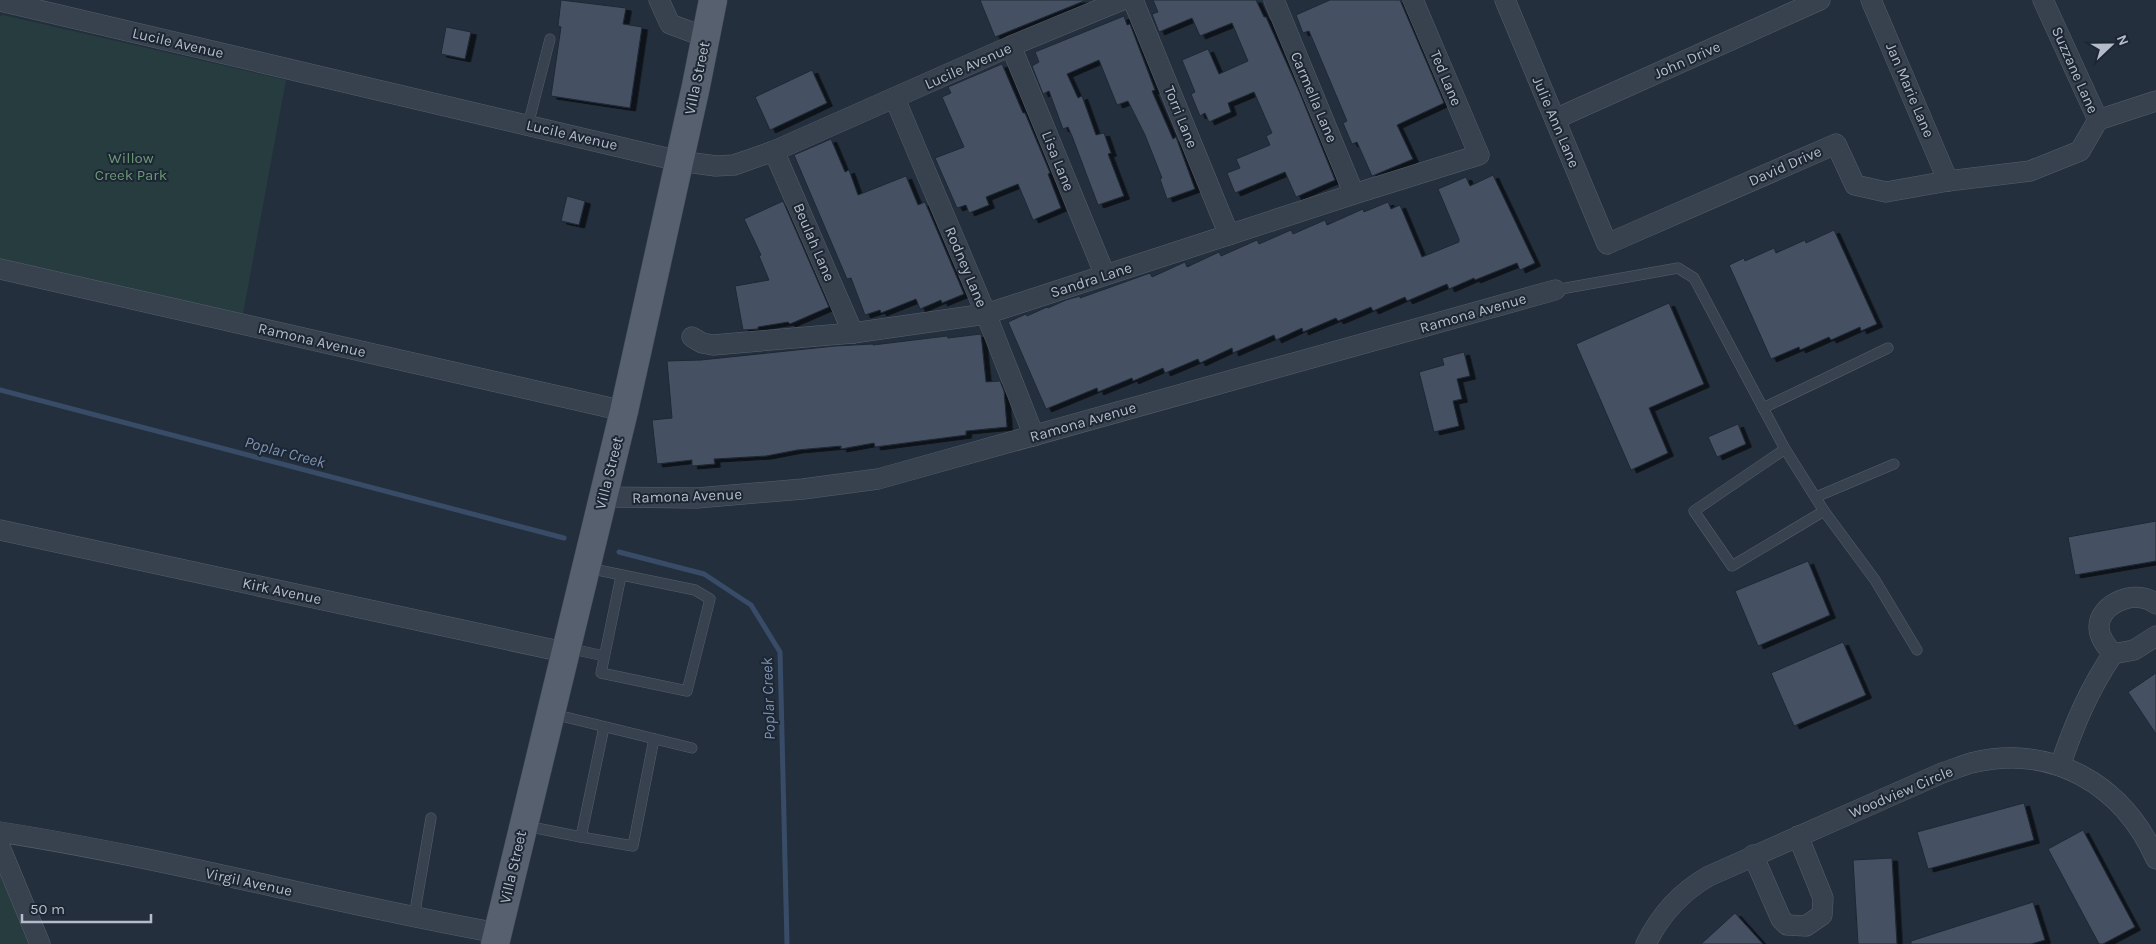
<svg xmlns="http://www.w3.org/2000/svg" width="2156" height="944" font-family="Karla,sans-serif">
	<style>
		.green { fill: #263c3f }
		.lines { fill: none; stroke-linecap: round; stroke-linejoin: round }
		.stream { stroke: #394c67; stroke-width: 5 }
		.building { fill: #455162; stroke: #1f2835; filter: url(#shadow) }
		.service-casing { stroke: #565f6c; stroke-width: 11 }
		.minor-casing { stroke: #565f6c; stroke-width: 21 }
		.primary-casing { stroke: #414a57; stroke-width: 29 }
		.service { stroke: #38414e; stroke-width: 10 }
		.minor { stroke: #38414e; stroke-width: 20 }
		.primary { stroke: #56606e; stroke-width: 28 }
		.labels { text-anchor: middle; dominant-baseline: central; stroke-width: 4; stroke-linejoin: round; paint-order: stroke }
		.street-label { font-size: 15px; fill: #b4bcc9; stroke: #1d2633 }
		.park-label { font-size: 15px; fill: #6b9a76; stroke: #1d2633 }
		.water-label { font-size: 16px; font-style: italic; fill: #7c92b1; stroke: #1d2633 }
	</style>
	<defs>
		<filter id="shadow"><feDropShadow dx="5.5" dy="3" stdDeviation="0" flood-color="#0009"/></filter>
	</defs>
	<rect width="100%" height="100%" fill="#242f3e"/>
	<!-- green -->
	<g class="green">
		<polygon points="3,15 286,80 243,314 0,260 0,16"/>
		<polygon points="0,873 29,944 0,944"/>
	</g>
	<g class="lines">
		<!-- stream -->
		<g class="stream">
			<polyline points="0,390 564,538"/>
			<polyline points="619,552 704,574 751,605 780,652 787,944"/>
		</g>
	</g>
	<!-- building -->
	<g class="building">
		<polygon points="561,0 626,8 623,24 642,27 630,108 551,96 561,27 558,26"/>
		<polygon points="980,0 1084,0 1084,1 995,37"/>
		<polygon points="1153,0 1256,0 1264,17 1266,17 1299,91 1335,180 1296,197 1285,172 1235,193 1227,173 1240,168 1236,159 1270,145 1266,136 1272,133 1254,92 1228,103 1231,112 1209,122 1205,113 1200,116 1191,94 1195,92 1182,60 1208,49 1219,74 1248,61 1232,23 1200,36 1192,18 1159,32 1152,14 1158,12"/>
		<polygon points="1330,0 1400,0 1444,103 1397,125 1413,159 1372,176 1357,142 1352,144 1343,123 1347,121 1309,31 1303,33 1296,15"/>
		<polygon points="1124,16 1127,25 1130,24 1155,90 1152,91 1173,139 1176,137 1195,189 1167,199 1160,179 1162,178 1145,135 1128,101 1117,105 1099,60 1067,74 1078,98 1082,96 1096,135 1104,133 1111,153 1108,154 1124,196 1098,205 1072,136 1068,127 1063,129 1049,91 1043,94 1032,66 1039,62 1035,52"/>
		<polygon points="446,27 471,32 465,59 441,54"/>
		<polygon points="1002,64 1023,113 1025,113 1048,168 1050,173 1048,174 1061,208 1033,220 1018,184 986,197 989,205 969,213 966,205 957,208 935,158 964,147 942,97 951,93 948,87"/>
		<polygon points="812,70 827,103 770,130 755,97"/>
		<polygon points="831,139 845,172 849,170 858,195 906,176 918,205 925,202 964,294 942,303 941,300 920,309 916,299 881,313 880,310 865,315 851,278 847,279 794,155"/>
		<polygon points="1493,175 1535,263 1520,270 1517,263 1475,280 1474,278 1449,289 1447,284 1407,301 1405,297 1373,311 1371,307 1338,321 1336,318 1303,332 1302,328 1276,340 1274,335 1233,353 1232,348 1200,363 1198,359 1165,373 1163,368 1133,381 1132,378 1098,392 1097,388 1046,409 1008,322 1026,314 1027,316 1047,307 1048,308 1066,300 1080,296 1080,298 1150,273 1152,277 1185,262 1187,267 1219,252 1221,256 1257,240 1259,244 1291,230 1293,234 1325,220 1327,225 1363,209 1364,212 1388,202 1391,209 1400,205 1422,257 1459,242 1459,239 1438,189 1466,177 1470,186"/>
		<polygon points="567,196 585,201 579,225 561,221"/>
		<polygon points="783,201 829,307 790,324 788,322 758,327 758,329 743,330 735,286 769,280 759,256 761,255 744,219"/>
		<polygon points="1834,230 1877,324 1861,331 1860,327 1831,340 1829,337 1800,350 1799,347 1771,359 1729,265 1744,258 1745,261 1774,248 1776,253 1805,240 1806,243"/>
		<polygon points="1669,303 1704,384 1649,408 1668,453 1631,470 1576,344"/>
		<polygon points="981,334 986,382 1000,381 1004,391 1007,427 966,431 966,435 875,447 874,443 841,449 841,446 797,450 766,456 714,459 715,464 692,466 692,460 657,464 652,420 672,418 667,361 701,360 835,346 873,344 873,345 947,336 948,338"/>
		<polygon points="1464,352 1470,376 1457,379 1462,399 1453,401 1459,426 1434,432 1419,372 1444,365 1442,358"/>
		<polygon points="1738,424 1746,444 1717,457 1708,437"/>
		<polygon points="2156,521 2156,561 2075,575 2068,537"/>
		<polygon points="1808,561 1830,615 1758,646 1735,591"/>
		<polygon points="1843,642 1866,695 1794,726 1771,673"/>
		<polygon points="2156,673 2156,734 2128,692"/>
		<polygon points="2024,803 2034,840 1928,869 1917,832"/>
		<polygon points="2083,830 2135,927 2103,944 2099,944 2048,849"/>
		<polygon points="1892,858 1897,944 1858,944 1853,860"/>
		<polygon points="2033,902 2045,940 2031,944 1911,944 1911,941"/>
		<polygon points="1735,913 1763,944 1701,944"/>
	</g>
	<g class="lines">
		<defs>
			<g id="service">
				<polyline points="528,125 550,39"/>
				<polyline points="1555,290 1678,268 1694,278 1763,408 1888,348"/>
				<polyline points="1763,408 1785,449 1824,511 1875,580 1917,650"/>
				<polyline points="1785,449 1694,511 1732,566 1824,511"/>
				<polyline points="1816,497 1894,464"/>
				<polyline points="588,568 695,590 710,599 687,691 601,673 621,576"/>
				<polyline points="568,648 604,656"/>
				<polyline points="553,714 692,748"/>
				<polyline points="604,727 581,837 633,846 654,739"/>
				<polyline points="526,826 581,837"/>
				<polyline points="414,917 431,818"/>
			</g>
			<g id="minor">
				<polyline points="659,0 670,24 705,37"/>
				<polyline points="1133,0 1229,235"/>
				<polyline points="1274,0 1354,194"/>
				<polyline points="1505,0 1607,244 1836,144 1855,185 1886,192 1948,181 2030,171 2080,151 2098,120"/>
				<polyline points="1871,0 1948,181"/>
				<polyline points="2043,0 2098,120"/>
				<polyline points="0,1 679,161 716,166 734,165 774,151 1011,46 1122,0"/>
				<polyline points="1011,46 1105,275"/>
				<polyline points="895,99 986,314 1034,436"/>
				<polyline points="1555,119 1820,0"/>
				<polyline points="2098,120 2156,101"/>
				<polyline points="774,151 853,333"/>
				<polyline points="0,269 624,411"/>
				<polyline points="692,337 702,343 713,345 853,333 986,314 1354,194 1479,155 1413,0"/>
				<polyline points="603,497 697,498 803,489 878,479 1555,290"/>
				<polyline points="0,530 564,652"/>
				<path d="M2113 654C2107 647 2099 638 2099 627 2099 603 2137 588 2156 604"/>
				<polyline points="2113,654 2134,650 2156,636"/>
				<path d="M2060 766C2074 725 2089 689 2113 654"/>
				<path d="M0 832C167 858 331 903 498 933"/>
				<polyline points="0,847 40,944"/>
				<polyline points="1753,855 1781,919 1787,925 1806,926 1822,915 1823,898 1798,836"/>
				<path d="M1646 944C1660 915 1681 892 1709 876L1942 773C1952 770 1961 766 1971 763 2053 743 2123 785 2156 859"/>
			</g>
			<polyline id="primary" points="495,944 624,411 696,86 713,0"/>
		</defs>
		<!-- service casing -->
		<use href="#service" class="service-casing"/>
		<!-- minor casing -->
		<use href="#minor" class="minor-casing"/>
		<!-- primary casing -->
		<use href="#primary" class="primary-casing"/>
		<!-- service -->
		<use href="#service" class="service"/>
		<!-- minor -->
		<use href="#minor" class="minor"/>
		<!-- primary -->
		<use href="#primary" class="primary"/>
	</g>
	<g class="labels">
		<!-- street labels -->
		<g class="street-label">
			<text transform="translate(178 43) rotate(13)">Lucile Avenue</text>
			<text transform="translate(1687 60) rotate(-24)">John Drive</text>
			<text transform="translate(968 66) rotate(-24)">Lucile Avenue</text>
			<text transform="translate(2075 70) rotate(66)">Suzzane Lane</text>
			<text transform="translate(697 78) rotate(-78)">Villa Street</text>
			<text transform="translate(1446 78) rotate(67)">Ted Lane</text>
			<text transform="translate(1910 90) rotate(67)">Jan Marie Lane</text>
			<text transform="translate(1314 97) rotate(67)">Carmella Lane</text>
			<text transform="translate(1181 117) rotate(68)">Torri Lane</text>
			<text transform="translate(1556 122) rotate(67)">Julie Ann Lane</text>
			<text transform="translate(572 135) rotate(13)">Lucile Avenue</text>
			<text transform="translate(1058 161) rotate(68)">Lisa Lane</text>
			<text transform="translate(1785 166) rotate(-24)">David Drive</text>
			<text transform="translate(814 242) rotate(67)">Beulah Lane</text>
			<text transform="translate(966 267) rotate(67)">Rodney Lane</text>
			<text transform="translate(1091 280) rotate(-18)">Sandra Lane</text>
			<text transform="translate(1473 313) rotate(-16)">Ramona Avenue</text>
			<text transform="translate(312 340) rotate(13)">Ramona Avenue</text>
			<text transform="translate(1083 422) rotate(-16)">Ramona Avenue</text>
			<text transform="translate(609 473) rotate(-76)">Villa Street</text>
			<text transform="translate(687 496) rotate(-2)">Ramona Avenue</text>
			<text transform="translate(282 591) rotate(12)">Kirk Avenue</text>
			<text transform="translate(1901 792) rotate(-23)">Woodview Circle</text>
			<text transform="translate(513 867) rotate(-77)">Villa Street</text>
			<text transform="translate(249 882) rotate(12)">Virgil Avenue</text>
		</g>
		<!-- park labels -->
		<g class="park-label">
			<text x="131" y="158">Willow<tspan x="131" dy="17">Creek Park</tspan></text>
		</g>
		<!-- water labels -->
		<g class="water-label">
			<text transform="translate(285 452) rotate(15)">Poplar Creek</text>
			<text transform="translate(768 699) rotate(-92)">Poplar Creek</text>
		</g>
	</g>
	<!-- north arrow -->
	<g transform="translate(2111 45) rotate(68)" stroke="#1d2633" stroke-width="4" paint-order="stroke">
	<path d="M0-4L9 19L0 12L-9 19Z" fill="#b4bcc9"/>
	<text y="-8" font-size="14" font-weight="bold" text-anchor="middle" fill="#b4bcc9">N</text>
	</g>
	<!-- scale -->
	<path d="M22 914v8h129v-8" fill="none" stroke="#b4bcc9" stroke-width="2.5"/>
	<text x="30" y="914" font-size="15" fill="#b4bcc9" stroke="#1d2633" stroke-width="4" paint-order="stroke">50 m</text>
</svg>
